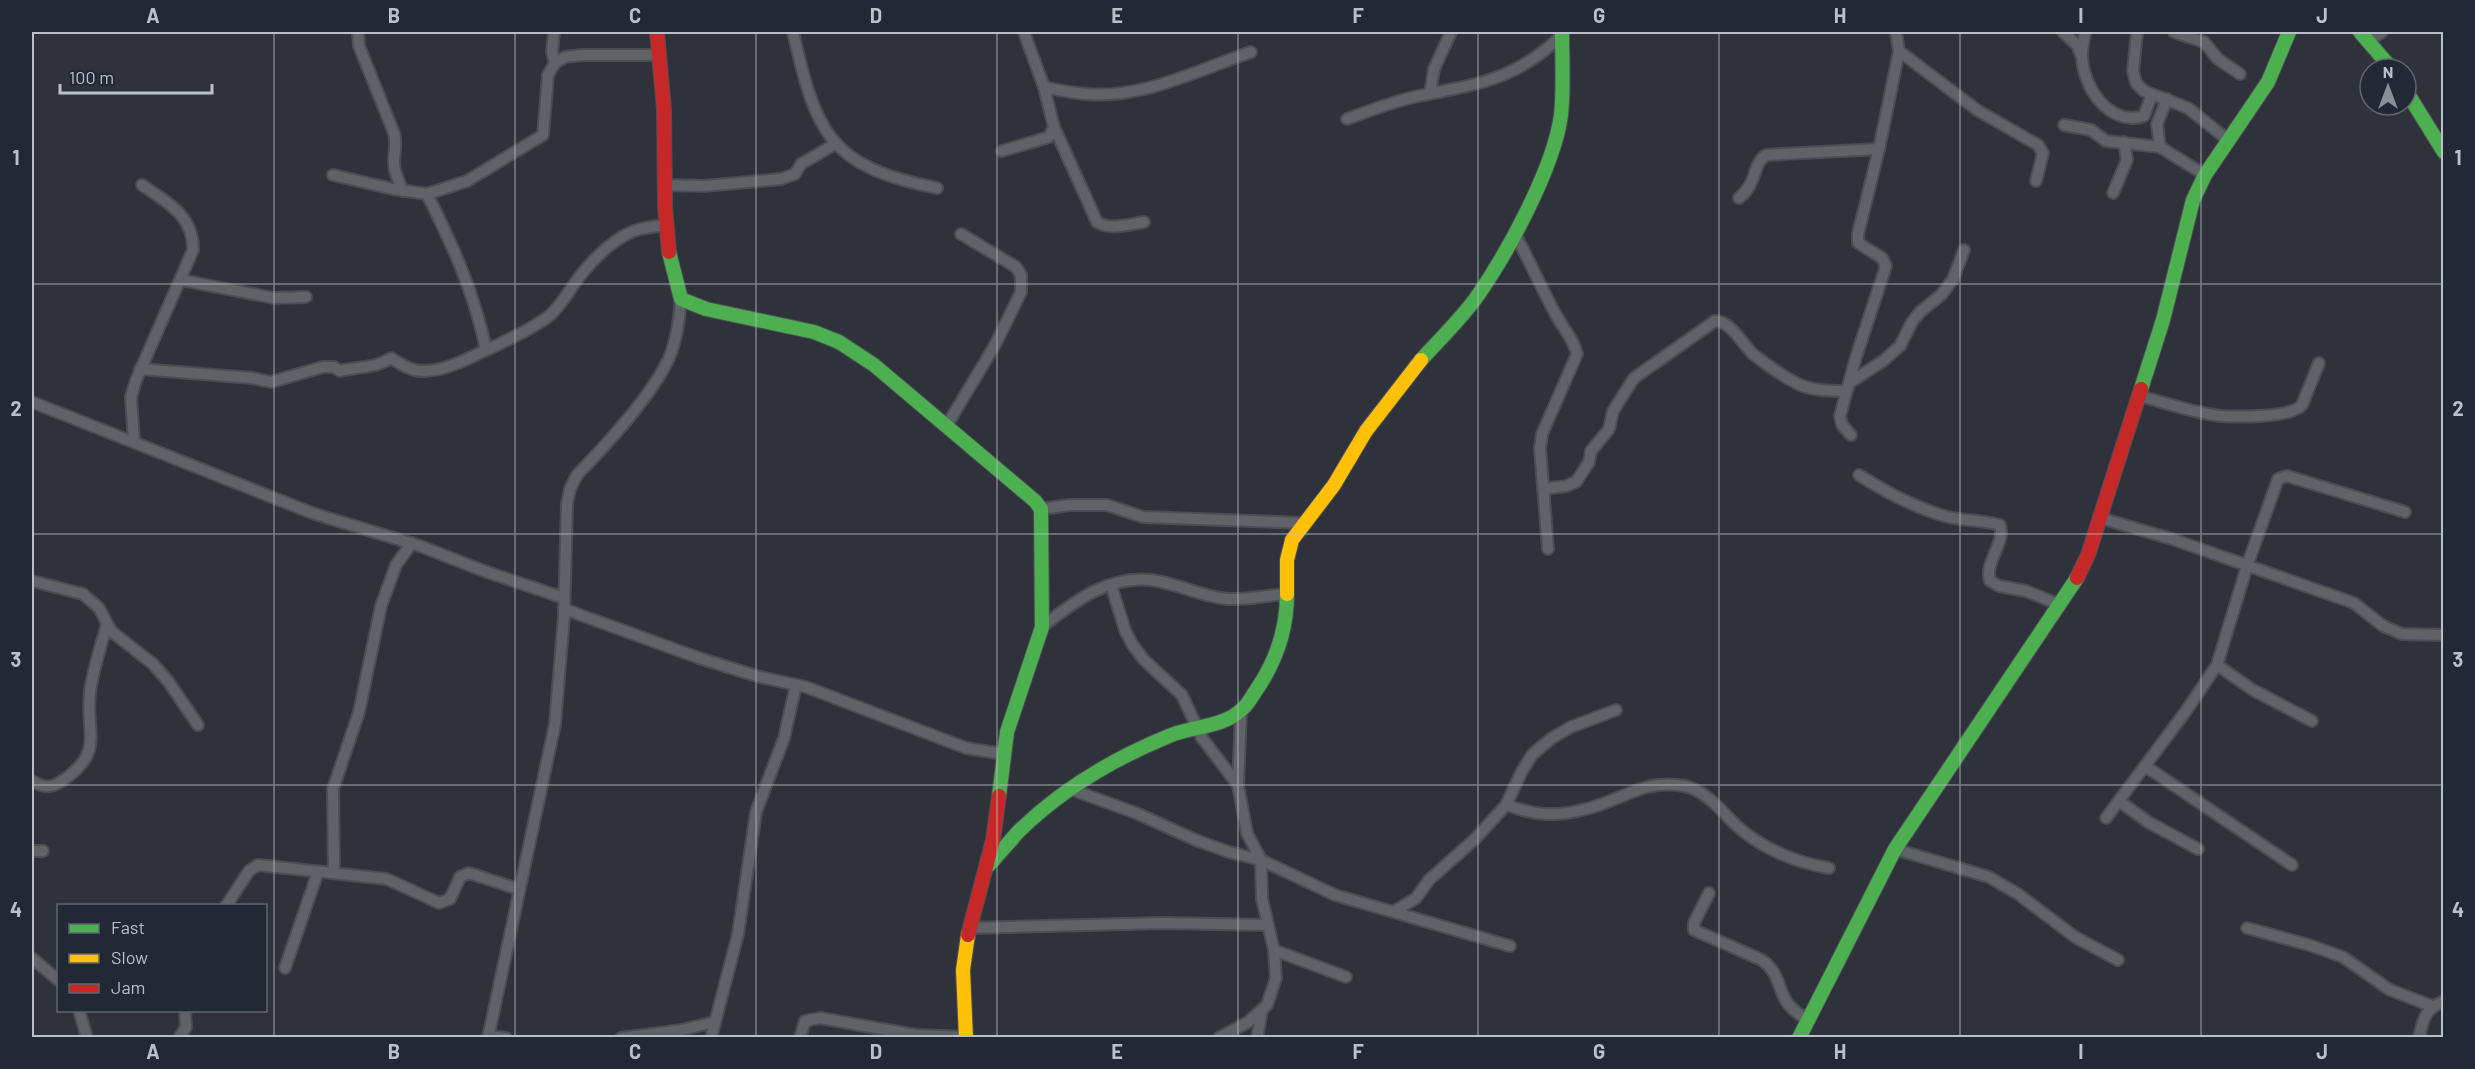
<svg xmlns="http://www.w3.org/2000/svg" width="2475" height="1069" font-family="Barlow,sans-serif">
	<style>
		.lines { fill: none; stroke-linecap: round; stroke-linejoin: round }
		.street-casing { stroke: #4b4d54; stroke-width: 14 }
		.fast-casing { stroke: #4d4f57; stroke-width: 16 }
		.slow-casing { stroke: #4d4f57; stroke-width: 16 }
		.jam-casing { stroke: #4d4f57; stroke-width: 16 }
		.street { stroke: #606268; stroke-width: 10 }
		.fast { stroke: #4caf50; stroke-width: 14 }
		.slow { stroke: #ffc107; stroke-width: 14 }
		.jam { stroke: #c62828; stroke-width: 14 }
		.grid { fill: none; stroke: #bbbfca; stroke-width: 1.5; stroke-opacity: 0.55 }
		.neatline { fill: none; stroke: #bbbfca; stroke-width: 2 }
		.grid-label { font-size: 20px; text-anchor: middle; font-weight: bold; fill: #bbbfca }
	</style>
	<rect width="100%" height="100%" fill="#2f323b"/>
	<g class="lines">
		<defs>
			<g id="street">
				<path d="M358 32 359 46 394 133C397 144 394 152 394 162 394 173 399 182 403 191"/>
				<polyline points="554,32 552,52 555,63"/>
				<path d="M793 32C816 133 829 167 937 188"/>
				<polyline points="2063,32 2077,45 2081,55"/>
				<path d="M2085 32C2084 39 2082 48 2082 55 2082 87 2110 127 2144 116L2152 94"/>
				<polyline points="2137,32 2133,71 2136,83 2144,91 2188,108 2228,140"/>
				<polyline points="2174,32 2204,42 2218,59 2240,74"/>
				<polyline points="2368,41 2382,32"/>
				<polyline points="1899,51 1977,110 2038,145 2043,153 2036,181"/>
				<path d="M1044 87C1058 90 1072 93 1086 94 1143 99 1198 70 1251 52"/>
				<polyline points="1430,94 1434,69 1451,32"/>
				<path d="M1347 119C1369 111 1392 102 1414 97 1475 84 1514 82 1562 35"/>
				<polyline points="2064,125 2091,130 2106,141 2160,147 2205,175"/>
				<path d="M1054 127 1097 222C1110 231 1129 224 1144 222"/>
				<polyline points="2160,147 2157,124 2167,99"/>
				<polyline points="1002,151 1049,137 1054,127 1044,87 1024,32"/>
				<polyline points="333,175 393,189 427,194 467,181 543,135 548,75 555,63 565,57 582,55 657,55"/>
				<polyline points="666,185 704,186 781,179 795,174 801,164 835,144"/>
				<polyline points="2113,193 2127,160 2124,142"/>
				<path d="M427 194C452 244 475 294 486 350"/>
				<path d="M1739 198C1758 183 1752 164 1766 155L1879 149"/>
				<path d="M1515 234C1529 260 1541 287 1555 313 1562 327 1574 339 1577 354L1542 434 1540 448 1548 549"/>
				<polyline points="181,280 274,298 306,297"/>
				<path d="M140 369 252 378 271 382 323 367H334L340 371C358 366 375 369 391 358 401 364 412 372 425 371 449 370 468 358 489 349 509 339 531 330 549 316 562 305 569 290 580 276 594 258 617 235 640 229 649 227 658 226 667 225"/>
				<polyline points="1849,383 1883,361 1900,346 1912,322 1920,312 1942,294 1953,279 1964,250"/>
				<path d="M2140 396C2166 403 2194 413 2221 416 2238 417 2291 418 2302 405L2319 363"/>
				<polyline points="32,402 312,513 420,546 484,571 564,598"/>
				<polyline points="947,425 995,345 1021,292 1021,275 1016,267 961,234"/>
				<polyline points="1851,435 1842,425 1840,416 1856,357 1886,266 1882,258 1858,243 1858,234 1879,149 1899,51 1896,32"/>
				<path d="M134 442 131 397 136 380 193 250C194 216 167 202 142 185"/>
				<path d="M1859 475C1887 493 1915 508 1948 517 1965 521 1983 520 2000 525 2006 543 1984 562 1990 581L1999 586 2026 591 2058 604"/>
				<path d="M1543 489 1566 486 1576 482 1589 462 1591 451 1609 429 1613 411 1634 378 1715 321C1731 321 1742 344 1753 354 1767 365 1783 377 1800 385 1815 391 1831 391 1846 391"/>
				<polyline points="1041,509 1070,505 1107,505 1143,517 1304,523"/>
				<polyline points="2100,518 2172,539 2354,603 2383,626 2402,634 2444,635"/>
				<polyline points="32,581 83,594 99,608 111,631 153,664 168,681 198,725"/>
				<polyline points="1111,585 1125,630 1132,644 1144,660 1182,695 1202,738 1238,785"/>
				<polyline points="564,609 699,658 760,677 806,687 966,748 1003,754"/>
				<path d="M1042 627C1076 600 1111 573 1157 581 1181 585 1203 597 1228 599 1247 600 1268 595 1287 594"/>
				<polyline points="2217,665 2253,690 2312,721"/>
				<polyline points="2145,766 2292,865"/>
				<path d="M32 781C46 789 52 788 65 779 105 750 85 733 90 692 93 669 101 646 107 624"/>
				<polyline points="1070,789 1136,813 1198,841 1229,852 1261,860 1335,895 1510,946"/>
				<polyline points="2119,801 2148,822 2198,849"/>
				<path d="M1506 805C1535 815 1552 817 1582 810 1621 802 1642 778 1684 786 1706 790 1722 812 1738 827 1763 849 1797 863 1829 868"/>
				<polyline points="2106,818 2186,711 2217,665 2247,566 2278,479 2287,476 2405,512"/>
				<polyline points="1895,849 1989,877 2018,894 2075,937 2118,960"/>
				<polyline points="32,851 43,851"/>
				<polyline points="334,873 333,789 359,712 381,606 396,565 412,543"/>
				<path d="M1709 893 1694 923V930L1762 960C1779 973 1777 984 1786 1001 1791 1009 1800 1015 1807 1020"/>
				<polyline points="226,906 249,871 258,865 387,879 439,903 450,899 460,877 469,873 518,889"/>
				<polyline points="1395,911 1416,898 1429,880 1475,839 1506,805 1522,771 1532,755 1541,747 1552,738 1571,727 1616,710"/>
				<polyline points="969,928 1163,923 1268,925"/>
				<polyline points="2247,928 2309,945 2343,957 2390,990 2432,1006"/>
				<polyline points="1274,950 1346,977"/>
				<polyline points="32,958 58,980"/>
				<polyline points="285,968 318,872"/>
				<polyline points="79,1010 87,1038"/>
				<polyline points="488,1036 506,1038"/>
				<polyline points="179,1038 186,1027 185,1010"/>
				<path d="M488 1038 555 724 564 616 567 504 570 489 577 475C606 445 652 396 669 358 677 339 679 320 681 299"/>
				<polyline points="621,1038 682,1030 714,1022"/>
				<polyline points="711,1038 738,934 756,812 784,738 796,685"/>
				<polyline points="800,1038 805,1021 820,1018 916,1035 966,1037"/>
				<polyline points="1219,1038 1248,1022 1267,1005 1276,978 1274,950 1262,899 1261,860 1247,833 1238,785 1241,711"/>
				<polyline points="1257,1038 1262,1010"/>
				<path d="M2419 1038C2423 1019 2425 1009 2444 1001"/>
			</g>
			<g id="fast">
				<polyline points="2360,32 2392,69"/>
				<polyline points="2406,91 2444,152"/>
				<polyline points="669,252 681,299 706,309 814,332 839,342 874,365 1035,501 1041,509 1042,627 1007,732 999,796"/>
				<path d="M1421 360C1439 340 1460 320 1476 298 1507 254 1554 168 1561 115 1564 88 1562 59 1562 32"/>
				<polyline points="2141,389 2163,320 2193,200 2205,175 2268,82 2289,32"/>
				<path d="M989 865C999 854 1009 842 1019 831 1061 790 1115 758 1169 736 1191 726 1222 728 1241 710 1247 706 1251 698 1255 692 1276 662 1287 631 1287 594"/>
				<polyline points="1799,1038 1895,849 2077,578"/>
			</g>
			<g id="slow">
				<polyline points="1287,594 1287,560 1292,540 1334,485 1366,431 1421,360"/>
				<polyline points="966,1038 963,970 968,935"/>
			</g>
			<g id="jam">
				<polyline points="657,32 664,109 665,206 669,252"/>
				<polyline points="2077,578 2088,555 2141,389"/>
				<polyline points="968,935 993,840 999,796"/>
			</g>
		</defs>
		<!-- street casing -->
		<use href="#street" class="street-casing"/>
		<!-- fast casing -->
		<use href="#fast" class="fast-casing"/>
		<!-- slow casing -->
		<use href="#slow" class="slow-casing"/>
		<!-- jam casing -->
		<use href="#jam" class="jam-casing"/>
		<!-- street -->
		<use href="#street" class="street"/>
		<!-- fast -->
		<use href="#fast" class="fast"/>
		<!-- slow -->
		<use href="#slow" class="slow"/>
		<!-- jam -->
		<use href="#jam" class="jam"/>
	</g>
	<!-- grid -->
	<path class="grid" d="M274 32V1038M515 32V1038M756 32V1038M997 32V1038M1238 32V1038M1478 32V1038M1719 32V1038M1960 32V1038M2201 32V1038M32 284H2444M32 534H2444M32 785H2444"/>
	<!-- border -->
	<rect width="2475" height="1069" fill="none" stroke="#232835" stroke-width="66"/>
	<!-- legend -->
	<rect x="57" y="904" width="210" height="108" fill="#232835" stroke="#606471" stroke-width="1.5"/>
	<rect x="69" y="924" width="30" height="9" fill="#4caf50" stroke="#606471" stroke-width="1.5"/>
	<text x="111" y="934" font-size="18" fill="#bbbfca">Fast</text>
	<rect x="69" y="954" width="30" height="9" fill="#ffc107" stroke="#606471" stroke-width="1.5"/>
	<text x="111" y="964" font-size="18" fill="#bbbfca">Slow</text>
	<rect x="69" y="984" width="30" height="9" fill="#c62828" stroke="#606471" stroke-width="1.5"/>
	<text x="111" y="994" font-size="18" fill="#bbbfca">Jam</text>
	<!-- north arrow -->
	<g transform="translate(2388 87)"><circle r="28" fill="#232835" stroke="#606471" stroke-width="1.5"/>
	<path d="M0-4.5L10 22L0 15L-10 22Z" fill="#8a8e98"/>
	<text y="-9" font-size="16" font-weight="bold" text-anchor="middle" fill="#bbbfca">N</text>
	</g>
	<!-- scale -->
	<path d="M60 84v9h152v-9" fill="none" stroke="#bbbfca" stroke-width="3"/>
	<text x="69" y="84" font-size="18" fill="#bbbfca" stroke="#232835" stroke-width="4.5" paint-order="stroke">100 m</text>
	<rect x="33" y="33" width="2409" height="1003" class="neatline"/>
	<g class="grid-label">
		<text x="153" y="23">A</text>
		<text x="394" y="23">B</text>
		<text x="635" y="23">C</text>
		<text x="876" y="23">D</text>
		<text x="1117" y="23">E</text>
		<text x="1358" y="23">F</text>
		<text x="1599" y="23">G</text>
		<text x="1840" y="23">H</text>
		<text x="2081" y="23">I</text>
		<text x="2322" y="23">J</text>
		<text x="16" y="165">1</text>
		<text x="2458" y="165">1</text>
		<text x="16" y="416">2</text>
		<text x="2458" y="416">2</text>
		<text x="16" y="667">3</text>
		<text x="2458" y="667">3</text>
		<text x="16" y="917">4</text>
		<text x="2458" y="917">4</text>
		<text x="153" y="1059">A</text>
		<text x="394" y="1059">B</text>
		<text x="635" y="1059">C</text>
		<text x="876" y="1059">D</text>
		<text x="1117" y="1059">E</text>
		<text x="1358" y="1059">F</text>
		<text x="1599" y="1059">G</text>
		<text x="1840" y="1059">H</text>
		<text x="2081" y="1059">I</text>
		<text x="2322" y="1059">J</text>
	</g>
</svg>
